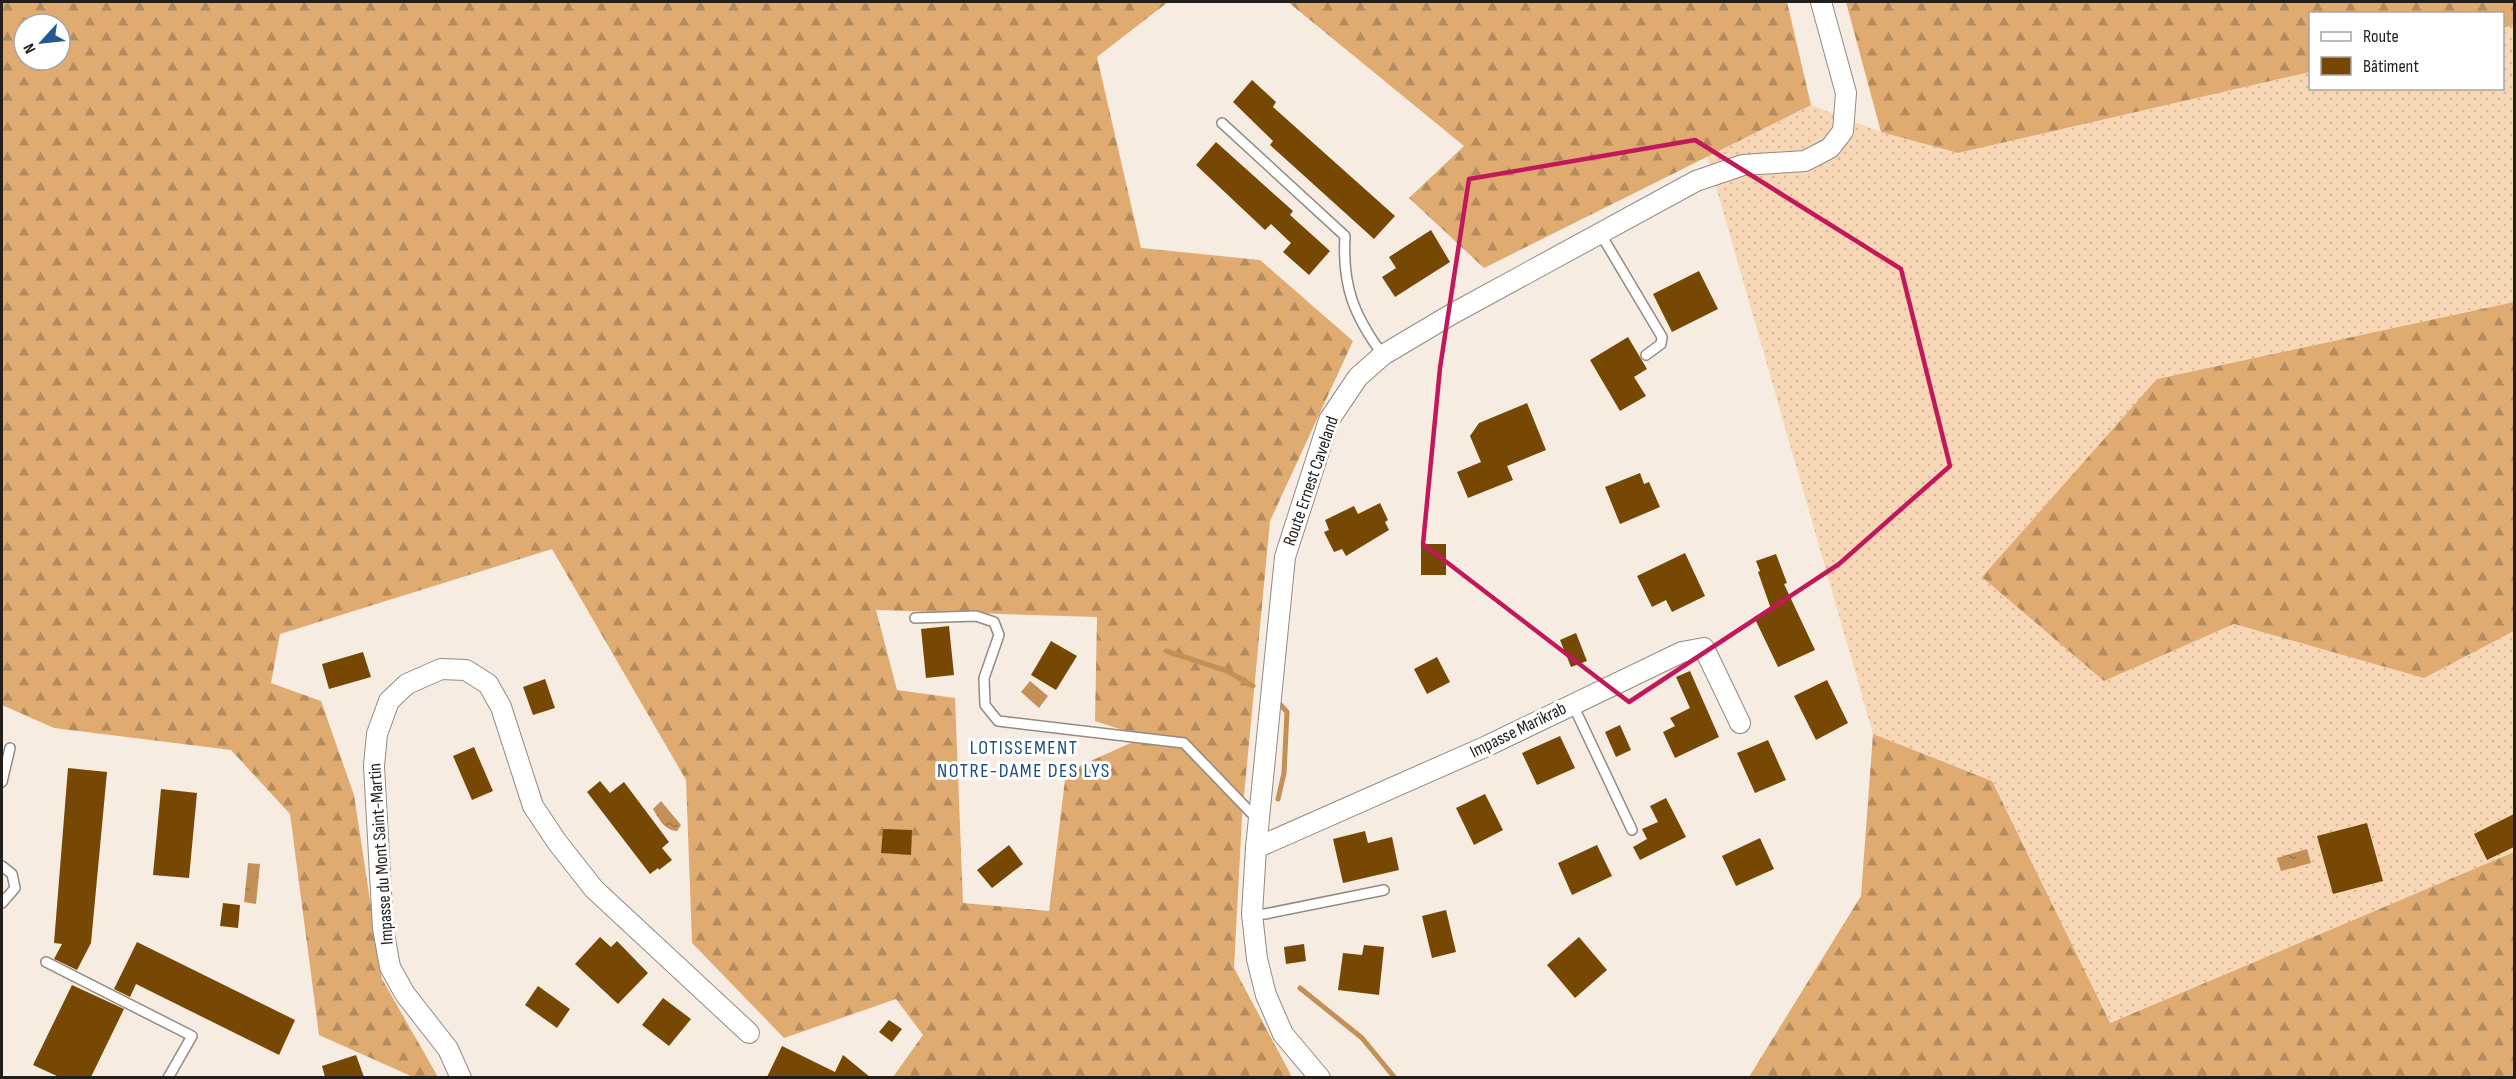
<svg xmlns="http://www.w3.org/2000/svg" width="2516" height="1079" font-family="'Sofia Sans Condensed',sans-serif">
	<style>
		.grass { fill: url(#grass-dots) }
		.forest { fill: url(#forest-firs); fill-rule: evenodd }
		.water { fill: url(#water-ripples) }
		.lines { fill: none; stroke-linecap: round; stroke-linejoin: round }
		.stream { stroke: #c39157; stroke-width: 5 }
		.building { fill: #764803 }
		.lane-casing { stroke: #938a81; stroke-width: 12 }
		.street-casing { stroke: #938a81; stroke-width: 22 }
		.lane { stroke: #fff; stroke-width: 9 }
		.street { stroke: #fff; stroke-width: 20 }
		.marked { fill: none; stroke: #c2185b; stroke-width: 4.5; stroke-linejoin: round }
		.labels { text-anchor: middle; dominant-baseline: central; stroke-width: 6; stroke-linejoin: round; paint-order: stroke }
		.street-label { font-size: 18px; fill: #221f1b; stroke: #fff }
		.neighbourhood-label { font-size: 20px; letter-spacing: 1.5px; fill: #1c4d80; stroke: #fff }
	</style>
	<defs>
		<pattern id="grass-dots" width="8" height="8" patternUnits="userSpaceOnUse" patternTransform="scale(1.5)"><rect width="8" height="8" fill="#f7d7b6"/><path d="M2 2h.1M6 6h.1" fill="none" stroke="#d3b89c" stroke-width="1.8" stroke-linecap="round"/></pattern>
		<pattern id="forest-firs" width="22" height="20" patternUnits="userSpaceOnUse" patternTransform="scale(1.5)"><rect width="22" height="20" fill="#dfab71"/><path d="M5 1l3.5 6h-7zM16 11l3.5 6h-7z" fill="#b48b5c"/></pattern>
		<pattern id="water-ripples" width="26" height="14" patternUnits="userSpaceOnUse" patternTransform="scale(1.5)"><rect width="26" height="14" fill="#c39157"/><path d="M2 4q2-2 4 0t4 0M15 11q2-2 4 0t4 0" fill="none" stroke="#9e7647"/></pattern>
	</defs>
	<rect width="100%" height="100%" fill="#f6ece2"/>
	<!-- grass -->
	<polygon class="grass" points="2514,25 2514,302 2157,379 2104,681 2234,624 2424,677 2514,631 2514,852 2109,1023 1992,781 1873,734 1707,155 1811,105 1881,132 1958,153 2310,72 2310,88 2502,88 2503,28"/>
	<!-- forest -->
	<g class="forest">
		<path d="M2 2H1168L1097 57 1141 248 1260 260 1353 341 1270 521 1242 817 1234 968 1292 1077H893L923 1035 896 999 784 1038 692 943 686 780 552 549 280 634 271 683 321 701 354 795 382 979 438 1077H413L319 1035 290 814 231 750 54 728 2 705ZM24 24H60V60H24ZM876 610 1097 617 1095 721 1144 737 1066 772 1049 911 963 903 955 698 897 690Z"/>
		<polygon points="1288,2 1787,2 1811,105 1484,268 1409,198 1464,146"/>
		<polygon points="1846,2 2514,2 2514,25 2503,28 2502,14 2310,14 2310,72 1958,153 1881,132"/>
		<polygon points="2514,302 2514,631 2424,678 2234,624 2104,681 1982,577 2157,379"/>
		<polygon points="1873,734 1992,781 2110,1023 2514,852 2514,1077 1749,1077 1861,896"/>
	</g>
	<!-- water -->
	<g class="water">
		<polygon points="1030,681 1048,696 1039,708 1021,692"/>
		<path d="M661 801 681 825 677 831C664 830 659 819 653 809Z"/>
		<polygon points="2307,849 2311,863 2281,871 2277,858"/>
		<polygon points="248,863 260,864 256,904 244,902"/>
	</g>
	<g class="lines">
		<!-- stream -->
		<g class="stream">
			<polyline points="1166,651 1227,671 1253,686"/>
			<polyline points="1278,799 1284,773 1287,712 1278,702"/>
			<polyline points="1300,988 1362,1038 1395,1078"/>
		</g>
	</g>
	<!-- building -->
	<g class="building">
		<polygon points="1252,80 1276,102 1273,107 1395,216 1374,239 1270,145 1273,141 1233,102"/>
		<polygon points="1216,142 1293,211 1290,215 1330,251 1309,275 1283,252 1291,243 1271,224 1265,230 1196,165"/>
		<polygon points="1431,230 1450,262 1395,297 1382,277 1396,268 1389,257"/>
		<polygon points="1699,271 1718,309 1672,332 1653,294"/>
		<polygon points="1628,337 1647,369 1634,377 1646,396 1620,411 1590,360"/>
		<polygon points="1527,403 1546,450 1507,466 1513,480 1468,498 1457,472 1481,462 1470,436 1479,423"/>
		<polygon points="1640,473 1644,484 1649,482 1660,507 1620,524 1605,487"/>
		<polygon points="1380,503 1388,520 1385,522 1389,530 1346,556 1342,549 1334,552 1324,532 1329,530 1325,520 1354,506 1358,514"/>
		<rect x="1421" y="544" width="25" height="31"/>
		<polygon points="1685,553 1705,596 1672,612 1666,600 1652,607 1637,576"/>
		<polygon points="1776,554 1787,583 1784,584 1815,650 1778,667 1754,617 1771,609 1758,572 1760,571 1756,561"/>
		<polygon points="949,626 954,675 926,678 921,629"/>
		<polygon points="1576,633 1587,661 1571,667 1560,640"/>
		<polygon points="1051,641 1077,656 1056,690 1031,675"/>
		<polygon points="363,652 371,677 329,689 322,664"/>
		<polygon points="1437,657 1450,682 1427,694 1414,669"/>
		<polygon points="1690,671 1719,737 1675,758 1663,732 1675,726 1670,718 1690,708 1676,677"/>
		<polygon points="545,679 555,708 533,715 523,687"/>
		<polygon points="1827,680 1848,723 1816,740 1794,696"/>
		<polygon points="1620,725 1631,750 1616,757 1605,732"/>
		<polygon points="1560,736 1575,768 1537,785 1522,753"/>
		<polygon points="1768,740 1786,780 1755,793 1737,753"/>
		<polygon points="474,747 493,791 472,800 453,756"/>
		<polygon points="68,768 107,772 91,943 77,970 54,959 62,944 54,943"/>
		<polygon points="600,781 610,793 624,782 669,842 662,848 672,860 659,870 658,868 650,874 587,792"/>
		<polygon points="161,789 197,793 189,878 153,875"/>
		<polygon points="1485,794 1503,830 1474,845 1456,808"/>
		<polygon points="1666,798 1686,837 1640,860 1633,847 1647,839 1642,829 1658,822 1650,806"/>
		<polygon points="2514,814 2514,847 2487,860 2474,834"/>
		<polygon points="2367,823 2383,881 2333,894 2317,836"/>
		<polygon points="883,829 912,830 911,855 881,853"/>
		<polygon points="1365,831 1368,843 1392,837 1399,870 1343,883 1333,839"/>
		<polygon points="1760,838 1774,869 1736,886 1722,856"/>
		<polygon points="1009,845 1023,864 992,888 977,870"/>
		<polygon points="1597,845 1612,876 1572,895 1558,863"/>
		<polygon points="223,903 240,905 238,928 220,926"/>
		<polygon points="1446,910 1456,952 1432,958 1422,916"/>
		<polygon points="600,937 611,947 617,941 648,973 618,1004 575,964"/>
		<polygon points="1579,937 1607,970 1575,998 1547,965"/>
		<polygon points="137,942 295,1020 279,1055 136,984 130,997 114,989"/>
		<polygon points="1304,944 1306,961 1286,964 1284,947"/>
		<polygon points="1364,945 1384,947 1379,995 1338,990 1343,953 1362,955"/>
		<polygon points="72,985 124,1009 91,1077 59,1077 33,1065"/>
		<polygon points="538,986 570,1009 557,1028 525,1005"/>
		<polygon points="663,998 691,1019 669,1046 642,1025"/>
		<polygon points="889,1020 902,1029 892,1042 879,1032"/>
		<polygon points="782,1046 835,1072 843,1055 870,1077 767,1077"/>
		<polygon points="356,1055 364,1077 325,1077 322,1066"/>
	</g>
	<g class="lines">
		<defs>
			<g id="lane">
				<path d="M1222 123 1345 236C1342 286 1354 316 1383 355"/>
				<polyline points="1600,233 1662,337 1661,344 1646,355"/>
				<polyline points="915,618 976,616 994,622 999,635 984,678 985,705 998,721 1184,743 1257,819"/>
				<polyline points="1573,705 1632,830"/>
				<polyline points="2,782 10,748"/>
				<polyline points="2,866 12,874 15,888 2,903"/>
				<polyline points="1252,914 1265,914 1384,890"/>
				<polyline points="46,962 192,1036 168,1078"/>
			</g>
			<g id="street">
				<polyline points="1256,848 1487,746 1682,652 1704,648 1740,723"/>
				<polyline points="461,1078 448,1049 405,994 390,967 383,928 374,766 377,734 389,701 407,684 441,669 466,670 488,684 501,707 533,806 557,842 594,889 749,1033"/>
				<polyline points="1320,1078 1283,1034 1266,995 1257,959 1252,914 1256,848 1285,557 1329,420 1358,377 1383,355 1452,314 1696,181 1743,165 1805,161 1830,148 1843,131 1846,93 1821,2"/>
			</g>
		</defs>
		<!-- lane casing -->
		<use href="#lane" class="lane-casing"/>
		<!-- street casing -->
		<use href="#street" class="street-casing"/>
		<!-- lane -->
		<use href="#lane" class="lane"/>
		<!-- street -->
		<use href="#street" class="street"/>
	</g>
	<!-- marked area -->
	<path class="marked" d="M1695 140 1901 269 1950 466 1839 564 1629 702 1423 544 1440 368 1469 179Z"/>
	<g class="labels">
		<!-- street labels -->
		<g class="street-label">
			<text transform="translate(1311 481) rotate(-71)">Route Ernest Caveland</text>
			<text transform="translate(1518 730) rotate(-26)">Impasse Marikrab</text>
			<text transform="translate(381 854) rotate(-94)">Impasse du Mont Saint-Martin</text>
		</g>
		<!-- neighbourhood labels -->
		<g class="neighbourhood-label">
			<text x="1024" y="748">LOTISSEMENT<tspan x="1024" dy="23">NOTRE-DAME DES LYS</tspan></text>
		</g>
	</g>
	<!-- border -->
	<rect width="2516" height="1079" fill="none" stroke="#221f1b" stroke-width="6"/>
	<!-- legend -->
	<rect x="2309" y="12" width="195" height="78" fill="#ffffff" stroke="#a7a5a4" stroke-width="1.5"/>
	<rect x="2321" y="32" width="30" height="9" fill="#ffffff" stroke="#a7a5a4" stroke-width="1.5"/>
	<text x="2363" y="42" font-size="18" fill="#221f1b">Route</text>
	<rect x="2321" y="57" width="30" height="18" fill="#764803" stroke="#a7a5a4" stroke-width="1.5"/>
	<text x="2363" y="72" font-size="18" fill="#221f1b">Bâtiment</text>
	<!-- north arrow -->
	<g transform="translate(42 42) rotate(243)"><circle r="28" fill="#ffffff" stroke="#a7a5a4" stroke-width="1.5"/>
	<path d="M0-4.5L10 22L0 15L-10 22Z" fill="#235992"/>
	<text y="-9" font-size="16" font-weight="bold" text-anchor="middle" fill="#221f1b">N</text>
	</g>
</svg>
